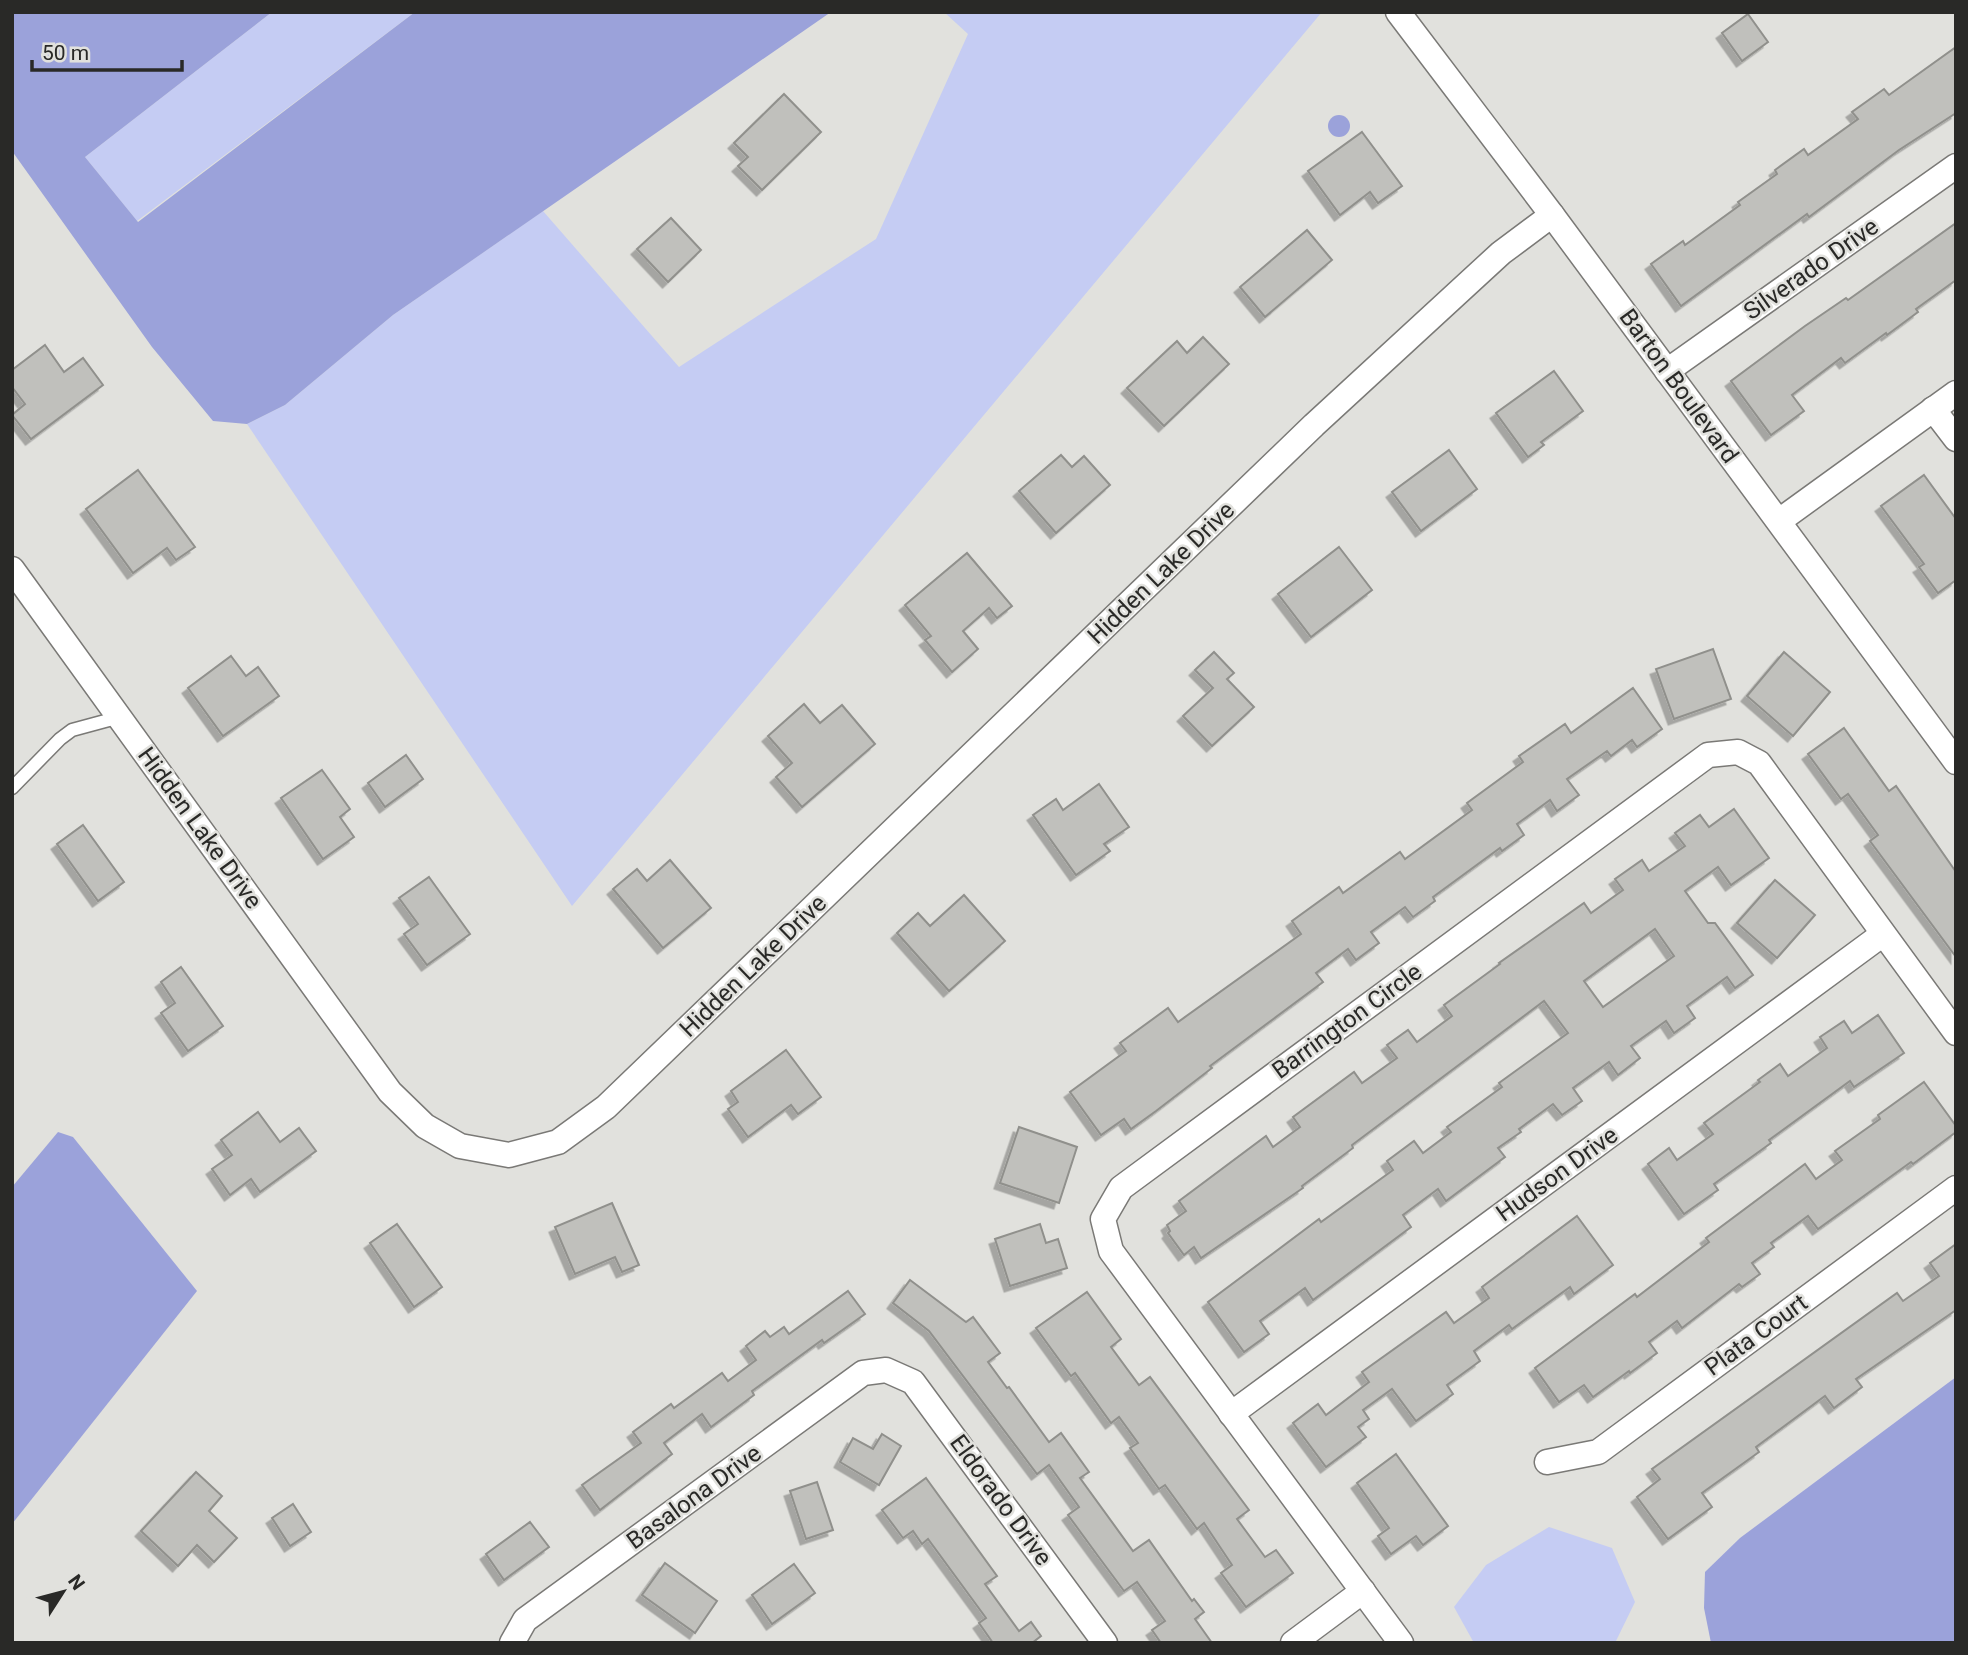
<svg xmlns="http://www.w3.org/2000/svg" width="1968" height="1655" font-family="Roboto,sans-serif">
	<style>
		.green { fill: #c5ccf3 }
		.water { fill: #9ba2da }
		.building { fill: #c0c0bc; stroke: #90908c; stroke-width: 2; fill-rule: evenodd; filter: url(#shadow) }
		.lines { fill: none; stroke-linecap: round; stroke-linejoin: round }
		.lane-casing { stroke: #7a7976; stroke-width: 15 }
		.street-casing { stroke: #7a7976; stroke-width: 27 }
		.lane { stroke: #fff; stroke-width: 12 }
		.street { stroke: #fff; stroke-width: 24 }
		.labels { text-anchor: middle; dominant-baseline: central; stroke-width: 5; stroke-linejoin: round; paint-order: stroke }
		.street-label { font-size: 24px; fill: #292927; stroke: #e1e1dd }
	</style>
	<defs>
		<filter id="shadow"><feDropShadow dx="-5.5" dy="5.5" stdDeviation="0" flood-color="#0004"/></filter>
	</defs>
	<rect width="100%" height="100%" fill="#e1e1dd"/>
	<!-- green -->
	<g class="green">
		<polygon points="272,12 415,12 137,221 85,157"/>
		<polygon points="944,12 1322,12 572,906 247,424 285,405 393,315 543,211 679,367 876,239 968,34"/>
		<polygon points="1549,1527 1612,1548 1635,1602 1615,1643 1474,1643 1454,1607 1486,1565"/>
	</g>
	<!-- water -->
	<g class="water">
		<polygon points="12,12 272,12 85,157 138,222 415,12 831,12 393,315 285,405 247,424 213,421 152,347 12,151"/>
		<circle cx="1339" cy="126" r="11"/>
		<polygon points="58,1132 73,1137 197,1291 12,1524 12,1187"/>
		<polygon points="1956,1377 1956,1643 1711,1643 1704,1608 1705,1572 1740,1538"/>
	</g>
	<!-- building -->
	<g class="building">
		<polygon points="1748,14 1768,42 1742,61 1722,33"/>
		<polygon points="1956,47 1956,113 1899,150 1809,217 1807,214 1681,306 1651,264 1683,241 1685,245 1740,205 1738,202 1777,174 1775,170 1804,149 1808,155 1858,119 1852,112 1884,89 1889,95"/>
		<polygon points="784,94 821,132 762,190 738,166 748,157 734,143"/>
		<polygon points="1362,132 1402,186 1378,203 1370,192 1340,215 1308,171"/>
		<polygon points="671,218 701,250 668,282 637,249"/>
		<polygon points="1956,223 1956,280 1916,309 1918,312 1887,335 1886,333 1845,363 1841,358 1792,395 1804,411 1771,435 1731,381 1805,326 1846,298 1848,300"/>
		<polygon points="1307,230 1332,260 1265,317 1240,287"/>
		<polygon points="1203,337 1229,364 1164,426 1127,388 1177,341 1187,353"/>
		<polygon points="45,345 64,372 83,358 103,385 31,439 12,415 25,404 12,387 12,370"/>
		<polygon points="1554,371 1583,411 1541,442 1544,445 1528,457 1496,413"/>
		<polygon points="1449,450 1477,489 1421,531 1392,492"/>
		<polygon points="1061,455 1072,467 1084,456 1110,485 1056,533 1019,491"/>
		<polygon points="138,470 195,547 176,560 167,548 133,573 86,509"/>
		<polygon points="1924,475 1956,519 1956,580 1938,593 1919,567 1924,564 1881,506"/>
		<polygon points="1339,547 1372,590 1311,637 1278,594"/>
		<polygon points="967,553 1012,606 997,618 989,608 963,631 978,649 952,672 925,640 931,636 905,605"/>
		<polygon points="1713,649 1731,699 1674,719 1656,669"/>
		<polygon points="1214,652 1234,673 1227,679 1254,707 1212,746 1183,716 1213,688 1195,670"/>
		<polygon points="1784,652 1830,692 1793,736 1747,696"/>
		<polygon points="231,656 246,676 258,667 279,696 223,736 188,688"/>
		<polygon points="1633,688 1662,729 1637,747 1632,740 1611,756 1607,751 1567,779 1579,795 1557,811 1550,800 1517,824 1524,835 1502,851 1500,848 1433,897 1435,901 1413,917 1405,907 1371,932 1379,943 1356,960 1348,949 1316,973 1323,982 1210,1066 1212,1068 1156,1111 1131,1129 1124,1119 1101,1135 1070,1092 1126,1051 1120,1043 1168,1008 1178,1022 1301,934 1292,921 1339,887 1343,893 1400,852 1405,859 1472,810 1467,803 1523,762 1519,756 1565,724 1571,733"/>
		<polygon points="804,704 820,723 842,705 875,744 802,807 776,777 792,763 768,736"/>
		<polygon points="1844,728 1889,791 1896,786 1956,872 1956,957 1870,841 1878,835 1848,794 1841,799 1808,754"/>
		<polygon points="406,755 423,779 385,807 368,783"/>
		<polygon points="322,770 350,809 340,817 354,837 323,859 281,798"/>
		<polygon points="1099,784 1129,827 1104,844 1110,851 1076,875 1033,815 1056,799 1063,810"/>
		<path d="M1734 809 1769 858 1731 885 1718 867 1685 891 1708 923H1715L1753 975 1735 988 1727 977 1687 1006 1695 1018 1674 1033 1666 1021 1631 1046 1640 1058 1618 1075 1609 1062 1573 1088 1582 1101 1562 1115 1553 1104 1519 1129 1521 1132 1498 1148 1505 1157 1446 1201 1438 1189 1403 1215 1411 1227 1313 1300 1305 1288 1260 1321 1269 1334 1244 1352 1208 1302 1319 1219 1321 1222 1393 1170 1387 1161 1414 1141 1423 1153 1451 1132 1447 1127 1502 1087 1499 1083 1568 1033 1544 1001 1352 1145 1353 1148 1302 1186 1303 1188 1201 1258 1194 1247 1184 1255 1168 1233 1170 1231 1167 1225 1186 1211 1179 1201 1266 1136 1273 1147 1300 1127 1293 1117 1354 1072 1362 1083 1397 1058 1387 1045 1408 1030 1417 1042 1452 1016 1444 1005 1500 964 1499 963 1584 903 1591 913 1623 890 1615 879 1642 860 1649 871 1685 846 1675 833 1700 815 1709 827ZM1655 929 1674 956 1603 1007 1584 981Z"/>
		<polygon points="83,825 124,882 98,901 57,844"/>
		<polygon points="670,860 711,908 663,948 613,889 637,869 647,881"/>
		<polygon points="429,877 470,934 427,965 404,934 418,924 399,898"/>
		<polygon points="1775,880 1815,915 1777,958 1737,923"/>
		<polygon points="964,895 1005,941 949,991 897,933 918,913 930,926"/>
		<polygon points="181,967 223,1026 188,1051 161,1013 175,1003 161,982"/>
		<polygon points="1878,1015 1904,1053 1854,1087 1850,1081 1769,1140 1771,1143 1714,1184 1718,1190 1684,1214 1648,1164 1669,1148 1677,1160 1713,1134 1704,1123 1760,1082 1758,1080 1780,1064 1788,1076 1827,1048 1820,1037 1844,1021 1852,1033"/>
		<polygon points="786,1050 821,1097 798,1114 791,1105 748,1137 728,1109 738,1102 731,1091"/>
		<polygon points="1924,1082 1956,1126 1956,1132 1913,1164 1911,1162 1818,1229 1808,1216 1771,1243 1774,1247 1752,1263 1760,1274 1742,1287 1739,1284 1682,1328 1677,1321 1649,1342 1657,1353 1630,1373 1629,1371 1593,1397 1584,1385 1559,1402 1535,1368 1635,1294 1637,1297 1709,1242 1706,1238 1805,1164 1816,1179 1842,1160 1835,1151 1880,1119 1878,1115"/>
		<polygon points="258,1112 280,1142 299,1128 316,1151 260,1192 251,1179 230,1195 212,1169 232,1155 221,1140"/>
		<polygon points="1019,1127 1077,1147 1059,1203 1000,1183"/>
		<polygon points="612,1203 639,1265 622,1272 615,1257 575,1274 555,1227"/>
		<polygon points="1577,1216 1613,1265 1574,1294 1570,1287 1512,1329 1509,1325 1474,1351 1480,1361 1447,1385 1453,1394 1416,1421 1392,1389 1363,1410 1369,1419 1358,1427 1366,1437 1326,1467 1293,1423 1318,1404 1326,1415 1369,1382 1362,1372 1446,1312 1454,1323 1489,1298 1482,1287"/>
		<polygon points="397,1224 442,1287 414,1307 370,1243"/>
		<polygon points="1040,1224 1046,1243 1058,1239 1067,1268 1010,1286 995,1239"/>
		<polygon points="1956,1244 1956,1310 1856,1379 1862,1387 1834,1408 1825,1396 1756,1447 1759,1452 1702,1493 1712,1507 1668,1539 1637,1497 1660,1479 1652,1469 1897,1293 1903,1301 1939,1276 1930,1263"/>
		<polygon points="910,1280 966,1322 973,1317 1000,1353 988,1362 1007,1388 1009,1387 1049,1442 1061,1433 1089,1472 1080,1478 1133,1551 1149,1540 1192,1601 1194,1599 1204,1612 1195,1619 1212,1643 1161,1643 1152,1630 1165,1621 1137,1582 1124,1591 1098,1556 1068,1515 1079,1507 1049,1465 1037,1474 929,1331 893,1303"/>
		<polygon points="848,1291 865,1314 824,1343 822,1340 752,1391 754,1395 711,1427 702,1414 664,1443 672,1454 600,1510 582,1485 641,1443 633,1432 671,1404 674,1408 722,1373 728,1381 756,1360 746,1346 765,1331 770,1337 784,1327 789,1334"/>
		<polygon points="1087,1292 1121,1339 1111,1347 1139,1385 1150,1377 1249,1510 1237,1519 1265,1557 1276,1550 1293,1573 1246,1607 1221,1573 1232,1565 1204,1523 1197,1529 1165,1485 1159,1489 1130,1448 1138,1443 1119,1417 1111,1423 1075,1373 1071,1376 1036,1328"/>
		<polygon points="882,1434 901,1446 879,1485 840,1462 853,1438 873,1449"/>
		<polygon points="1396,1454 1448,1526 1423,1545 1416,1536 1391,1554 1378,1536 1389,1528 1357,1483"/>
		<polygon points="196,1472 222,1496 209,1511 237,1538 214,1562 197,1545 178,1566 141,1531"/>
		<polygon points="926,1478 997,1576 985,1584 1019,1631 1031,1622 1041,1636 1032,1643 993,1643 979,1623 986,1618 928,1539 922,1544 913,1531 903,1538 882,1510"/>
		<polygon points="817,1482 833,1530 806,1539 790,1491"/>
		<polygon points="293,1504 311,1532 290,1546 272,1518"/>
		<polygon points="530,1522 549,1547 504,1580 486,1554"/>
		<polygon points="665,1563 717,1601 695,1633 642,1595"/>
		<polygon points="794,1564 815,1593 772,1624 752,1595"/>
	</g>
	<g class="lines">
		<defs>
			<polyline id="lane" points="12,788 60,739 72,730 120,717"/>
			<g id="street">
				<polyline points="1398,12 1552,215 1956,762"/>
				<polyline points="1667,371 1956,166"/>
				<polyline points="1933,409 1956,439"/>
				<polyline points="1779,521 1956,393"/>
				<polyline points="12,569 390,1092 425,1126 460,1146 509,1155 558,1142 606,1107 1314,425 1501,253 1552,215"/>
				<polyline points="1231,1414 1883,934"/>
				<polyline points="1547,1462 1598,1452 1956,1188"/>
				<polyline points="512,1643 525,1620 863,1373 886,1370 913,1382 1105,1643"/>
				<polyline points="1293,1643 1363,1591"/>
				<polyline points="1401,1643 1111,1251 1103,1219 1121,1188 1708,755 1738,752 1759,763 1956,1033"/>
			</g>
		</defs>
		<!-- lane casing -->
		<use href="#lane" class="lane-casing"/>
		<!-- street casing -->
		<use href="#street" class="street-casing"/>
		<!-- lane -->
		<use href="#lane" class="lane"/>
		<!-- street -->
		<use href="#street" class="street"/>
	</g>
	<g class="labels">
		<!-- street labels -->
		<g class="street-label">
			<text transform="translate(1811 269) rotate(-35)">Silverado Drive</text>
			<text transform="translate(1679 386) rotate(54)">Barton Boulevard</text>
			<text transform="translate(1161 573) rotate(-44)">Hidden Lake Drive</text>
			<text transform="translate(200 828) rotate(54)">Hidden Lake Drive</text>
			<text transform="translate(753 966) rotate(-44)">Hidden Lake Drive</text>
			<text transform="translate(1347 1021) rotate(-36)">Barrington Circle</text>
			<text transform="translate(1557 1174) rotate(-36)">Hudson Drive</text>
			<text transform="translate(1756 1335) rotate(-36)">Plata Court</text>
			<text transform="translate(694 1497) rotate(-36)">Basalona Drive</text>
			<text transform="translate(1001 1500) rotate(54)">Eldorado Drive</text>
		</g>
	</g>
	<!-- border -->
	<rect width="1968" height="1655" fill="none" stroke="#292927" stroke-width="28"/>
	<!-- north arrow -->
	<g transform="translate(63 1592) rotate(54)" stroke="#e1e1dd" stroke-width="5" paint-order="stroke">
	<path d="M0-5L12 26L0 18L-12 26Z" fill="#292927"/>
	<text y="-10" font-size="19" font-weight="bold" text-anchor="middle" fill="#292927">N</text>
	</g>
	<!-- scale -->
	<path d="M32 60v10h150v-10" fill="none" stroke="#292927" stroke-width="3.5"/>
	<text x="42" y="60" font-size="21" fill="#292927" stroke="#e1e1dd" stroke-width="5" paint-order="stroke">50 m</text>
</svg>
